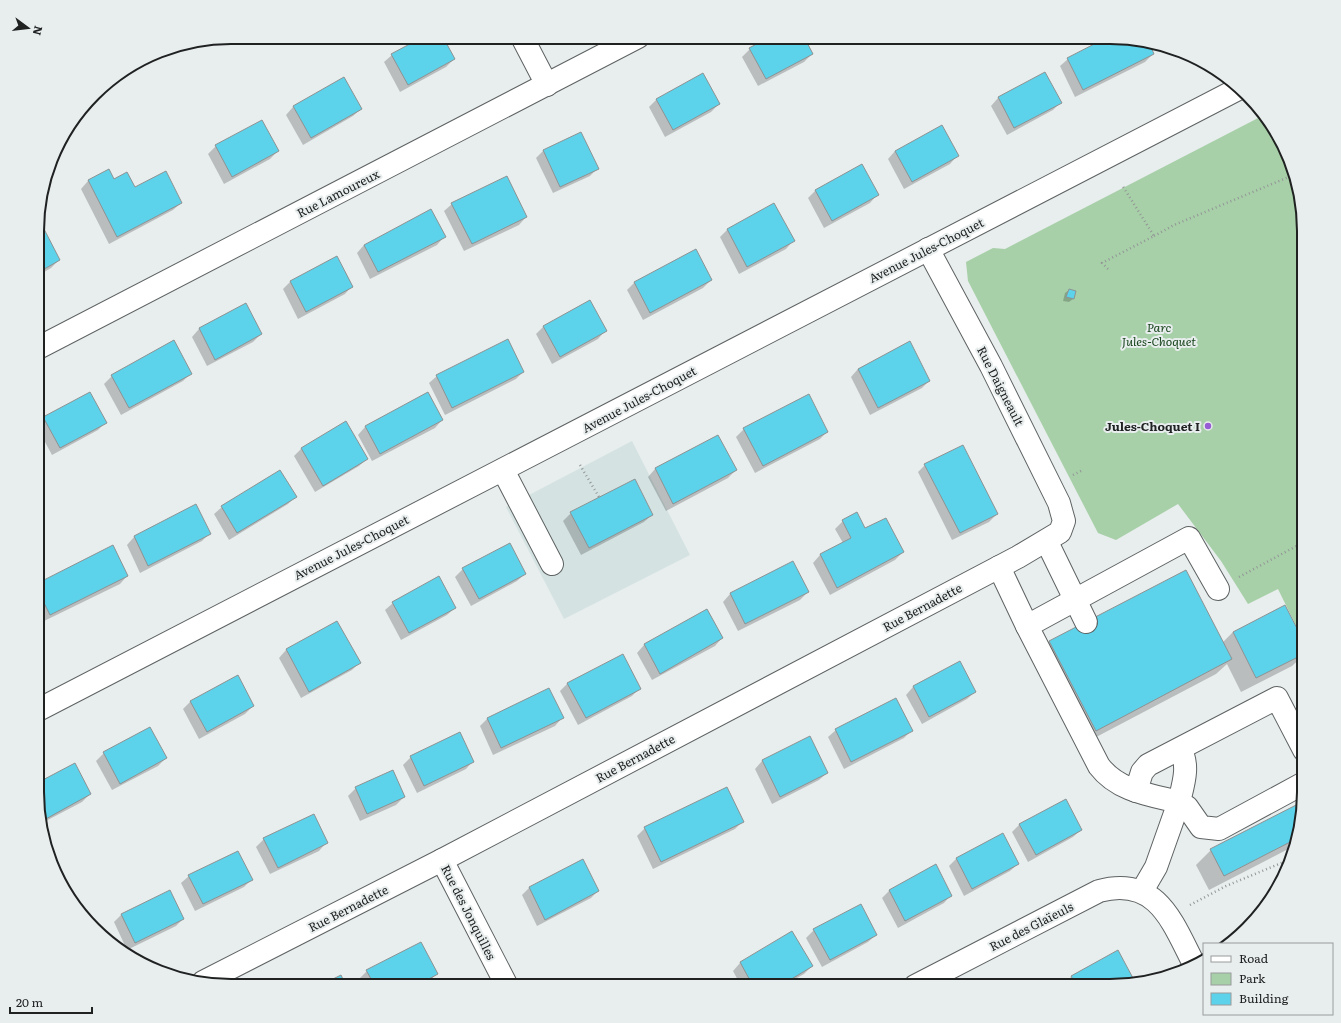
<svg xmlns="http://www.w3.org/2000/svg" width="1341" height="1023" font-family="Literata,serif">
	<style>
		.built { fill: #d4e3e2 }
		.green { fill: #a7d0a8 }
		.shadow { fill: #0003 }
		.building { fill: #5cd3eb; stroke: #8d9293 }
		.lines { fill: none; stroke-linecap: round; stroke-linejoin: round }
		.minor-casing { stroke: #5e6262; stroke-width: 24 }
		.path { stroke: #939696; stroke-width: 2.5; stroke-dasharray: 1 3; stroke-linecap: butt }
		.minor { stroke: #fff; stroke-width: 22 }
		.poi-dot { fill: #975dd4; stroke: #e8eded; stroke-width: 1.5 }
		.labels { text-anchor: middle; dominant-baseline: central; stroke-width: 4; stroke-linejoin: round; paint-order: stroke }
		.street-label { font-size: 12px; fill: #202222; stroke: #e8eded }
		.park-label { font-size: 12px; font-style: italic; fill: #18451c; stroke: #e8eded }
		.poi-label { font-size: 12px; font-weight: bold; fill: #202222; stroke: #e8eded; text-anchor: end }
		.rim { fill: none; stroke: #202222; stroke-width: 2 }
	</style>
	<rect width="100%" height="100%" fill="#e8eded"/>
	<!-- built -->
	<polygon class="built" points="632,441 690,555 564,619 506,507"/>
	<!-- green -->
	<polygon class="green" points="1262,116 1284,145 1304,231 1304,642 1278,589 1248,604 1221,561 1178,504 1116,540 1098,533 968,281 966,262 993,248 1005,249"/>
	<!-- shadow -->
	<g class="shadow">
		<polygon points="750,49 812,54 804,62 758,86 742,57"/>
		<polygon points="1153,54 1145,62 1075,97 1060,66 1068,59"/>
		<polygon points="392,55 454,59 446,67 400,92 384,62"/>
		<polygon points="1045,74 1060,103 1053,110 1007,135 991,106 998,98"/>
		<polygon points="343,78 361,109 353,116 303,145 286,115 293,107"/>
		<polygon points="657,99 719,104 711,112 665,137 649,107"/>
		<polygon points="216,146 278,151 270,159 224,184 208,154"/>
		<polygon points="544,150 597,169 590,176 553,193 536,158"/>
		<polygon points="895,151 957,156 950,164 904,189 888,159"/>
		<polygon points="108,171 113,181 181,203 173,210 109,244 81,189 88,181"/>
		<polygon points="816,190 877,195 870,203 824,228 808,198"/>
		<polygon points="452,204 526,217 519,225 464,251 444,211"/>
		<polygon points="774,205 793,241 786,249 739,274 720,237 727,230"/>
		<polygon points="43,231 59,260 51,268 39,275 39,233"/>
		<polygon points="444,237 437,245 370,279 357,253 364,245"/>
		<polygon points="336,257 352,286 345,294 298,319 283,289 290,282"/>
		<polygon points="711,280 703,288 643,320 627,290 635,282"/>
		<polygon points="1069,290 1075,292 1073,299 1069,302 1063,301 1065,293"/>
		<polygon points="245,305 261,334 253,342 207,366 192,337 199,329"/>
		<polygon points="544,326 605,331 598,339 552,364 536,334"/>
		<polygon points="909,343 929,381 922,388 870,415 851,377 858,369"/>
		<polygon points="523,372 516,379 445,415 429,383 437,376"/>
		<polygon points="191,373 183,381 121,415 104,384 112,376"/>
		<polygon points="428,393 442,420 435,428 372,461 358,435 365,427"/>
		<polygon points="44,418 105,423 98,430 52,455 38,429 38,424"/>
		<polygon points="744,429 827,432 820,439 755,473 736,437"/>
		<polygon points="717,436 736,470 728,478 666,511 648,477 655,469"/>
		<polygon points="301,449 367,459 359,466 315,492 294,456"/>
		<polygon points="925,465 997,514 989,522 952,540 918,472"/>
		<polygon points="295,497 288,504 229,540 214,514 222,507"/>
		<polygon points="196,505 210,533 202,541 140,573 127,545 134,537"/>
		<polygon points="571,513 652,515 644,522 581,555 563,521"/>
		<polygon points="843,521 903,552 895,560 830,595 813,563 820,555 843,543 835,529"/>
		<polygon points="113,547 127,576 120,584 42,622 38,613 38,584"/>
		<polygon points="793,563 808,592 800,600 738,631 723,602 730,594"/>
		<polygon points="463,569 525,574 517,581 471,606 455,577"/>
		<polygon points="393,603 455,608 447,615 401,640 385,610"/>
		<polygon points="1285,606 1304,644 1304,655 1292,666 1241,692 1227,664 1216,674 1081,745 1035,657 1050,642 1222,643 1233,632"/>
		<polygon points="707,610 722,638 715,646 652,680 637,653 644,645"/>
		<polygon points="337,622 359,663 352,670 301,698 279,658 286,650"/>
		<polygon points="959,662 975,692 967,699 922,724 906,695 913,687"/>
		<polygon points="568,683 640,688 632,696 578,725 560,691"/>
		<polygon points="191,701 253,706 245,714 199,739 183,709"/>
		<polygon points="562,718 555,726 493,755 480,726 487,719"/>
		<polygon points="836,730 911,731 904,738 844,769 828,737"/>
		<polygon points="809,737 827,773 819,780 772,804 755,769 762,761"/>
		<polygon points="104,753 166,758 158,766 112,790 96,761"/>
		<polygon points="411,757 473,761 466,769 417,793 403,765"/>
		<polygon points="356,788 404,797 396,805 360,821 348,796"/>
		<polygon points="90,794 82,802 42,823 37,805"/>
		<polygon points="1065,800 1081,830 1073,837 1028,862 1012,832 1019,825"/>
		<polygon points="1304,802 1294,846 1209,890 1196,865 1211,850"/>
		<polygon points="743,821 735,829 653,869 637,836 645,828"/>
		<polygon points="1002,834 1018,864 1010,871 964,896 949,866 956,859"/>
		<polygon points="264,839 326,843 319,851 270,874 256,847"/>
		<polygon points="582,860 598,891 591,898 537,926 522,895 529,888"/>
		<polygon points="936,866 951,895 944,903 898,928 882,898 889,891"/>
		<polygon points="189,876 251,880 244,887 195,911 181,883"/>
		<polygon points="170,891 183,919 176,926 127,950 114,922 121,915"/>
		<polygon points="814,930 876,935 868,942 822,967 806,938"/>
		<polygon points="792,933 812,966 804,974 783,986 741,986 733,971 740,963"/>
		<polygon points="1118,952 1133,981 1110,986 1065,986 1064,984 1072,976"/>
		<polygon points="367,971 436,974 429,982 421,986 363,986 359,979"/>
	</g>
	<!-- building -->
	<g class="building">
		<polygon points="423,37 443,37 455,59 408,85 391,54"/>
		<polygon points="804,37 813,54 766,79 749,48 770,37"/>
		<polygon points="1108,37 1122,37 1149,43 1154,54 1083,90 1067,58"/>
		<polygon points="1045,72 1062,103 1014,128 998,97"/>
		<polygon points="703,73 720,104 673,130 656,99"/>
		<polygon points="344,77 362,109 311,138 293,106"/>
		<polygon points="262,120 279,151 232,177 215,145"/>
		<polygon points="942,125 959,156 912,182 895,151"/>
		<polygon points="581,132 599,169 560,187 543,150"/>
		<polygon points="862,164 879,195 832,221 815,190"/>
		<polygon points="109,169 114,179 127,172 135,187 166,171 182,203 117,237 88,180"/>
		<polygon points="507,176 527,217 472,244 451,203"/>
		<polygon points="774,203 795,241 747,267 727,229"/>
		<polygon points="431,209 446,237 378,272 364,245"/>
		<polygon points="44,229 60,260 39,272 39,232"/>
		<polygon points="696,249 712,280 650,313 634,282"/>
		<polygon points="337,256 353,287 306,312 290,281"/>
		<polygon points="1069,289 1076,291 1074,299 1066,297"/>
		<polygon points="590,300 607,331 560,357 543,326"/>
		<polygon points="246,303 262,334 215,360 199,328"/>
		<polygon points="508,339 524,372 452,408 436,375"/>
		<polygon points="174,340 192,374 129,408 111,375"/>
		<polygon points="910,341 930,381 878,408 858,369"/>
		<polygon points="90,392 107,423 60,448 43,417"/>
		<polygon points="428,392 443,420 380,454 365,426"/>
		<polygon points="809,394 828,432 763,466 743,428"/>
		<polygon points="346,421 368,459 323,486 301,448"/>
		<polygon points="718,435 737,470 673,504 655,468"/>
		<polygon points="963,445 998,514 960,533 924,464"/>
		<polygon points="280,470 297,497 237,533 221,506"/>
		<polygon points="635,479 653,515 589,548 570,512"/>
		<polygon points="196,504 211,534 148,566 134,536"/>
		<polygon points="857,512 865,528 886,518 904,552 837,588 820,554 851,538 842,520"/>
		<polygon points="510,543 526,574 479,599 462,568"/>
		<polygon points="113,545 128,576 50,615 38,591 38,583"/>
		<polygon points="793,561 809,592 745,624 730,593"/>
		<polygon points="1186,570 1232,659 1096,731 1049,641"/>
		<polygon points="439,576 456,608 409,633 392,602"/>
		<polygon points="1285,605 1304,642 1304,654 1256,678 1233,632"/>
		<polygon points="707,609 723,638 660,674 644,644"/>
		<polygon points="337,621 361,663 309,692 286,649"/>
		<polygon points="623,654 641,689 586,718 567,683"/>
		<polygon points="960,661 976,692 929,717 913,686"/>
		<polygon points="238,675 254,706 207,732 190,701"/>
		<polygon points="549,688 564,718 501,748 487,718"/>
		<polygon points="896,698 913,731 851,762 835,729"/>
		<polygon points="150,727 167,758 120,784 103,752"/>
		<polygon points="460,732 474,762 424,786 410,756"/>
		<polygon points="810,736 828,773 780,797 762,760"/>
		<polygon points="75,763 91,794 44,820 37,805 37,783"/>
		<polygon points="393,770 405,797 367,814 355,787"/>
		<polygon points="727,787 744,822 661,862 644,827"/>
		<polygon points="1066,799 1082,830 1036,855 1019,824"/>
		<polygon points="1304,801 1296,839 1224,876 1210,849"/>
		<polygon points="314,814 328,843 278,868 263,838"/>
		<polygon points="1003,833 1019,864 972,889 956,858"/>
		<polygon points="238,851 253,880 203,904 188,875"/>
		<polygon points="583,859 599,891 545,920 529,887"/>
		<polygon points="936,864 952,896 905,921 889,890"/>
		<polygon points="170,890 184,919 135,943 121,914"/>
		<polygon points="861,904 877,935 830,960 813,929"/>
		<polygon points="97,922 105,939 92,924"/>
		<polygon points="792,931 813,966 780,986 753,986 740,962"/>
		<polygon points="421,942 438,974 416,986 375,986 366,970"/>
		<polygon points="1118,950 1134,980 1110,986 1077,986 1071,976"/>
		<polygon points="341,975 346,986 319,986"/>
	</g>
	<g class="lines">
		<defs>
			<g id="minor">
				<polyline points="522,37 547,85"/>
				<polyline points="38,348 638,37"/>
				<polyline points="503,470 552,564"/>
				<polyline points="1047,542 1086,622"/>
				<path d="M999 567 1027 626 1099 766C1118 791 1150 795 1179 802L1156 867 1142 891"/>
				<polyline points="1027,626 1189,538 1218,589"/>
				<polyline points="38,710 1240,88"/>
				<path d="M1180 749C1190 765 1183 785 1179 802L1187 807 1201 827 1219 829 1304 783"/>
				<polyline points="1136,791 1142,772 1148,765 1277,698 1304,750"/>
				<polyline points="442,860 507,986"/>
				<polyline points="203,982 442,860 1018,557 1060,532 1064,521 1059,503 991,366 928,249"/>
				<path d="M915 986 1099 891C1158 875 1173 924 1195 966"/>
			</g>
		</defs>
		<!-- minor casing -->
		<use href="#minor" class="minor-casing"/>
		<!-- path -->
		<g class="path">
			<polyline points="1154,236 1174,225 1291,176"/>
			<polyline points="1108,269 1102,263 1154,236 1122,185"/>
			<polyline points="580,465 599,497"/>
			<polyline points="1073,475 1083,470"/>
			<polyline points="1298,545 1304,557"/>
			<polyline points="1239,577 1304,542"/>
			<polyline points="1190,905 1226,886 1291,859"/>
		</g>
		<!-- minor -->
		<use href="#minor" class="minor"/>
	</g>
	<!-- markers -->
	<circle class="poi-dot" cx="1208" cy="426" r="4"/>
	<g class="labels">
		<!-- street labels -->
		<g class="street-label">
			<text transform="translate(338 193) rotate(-27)">Rue Lamoureux</text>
			<text transform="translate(926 250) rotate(-27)">Avenue Jules-Choquet</text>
			<text transform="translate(1001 386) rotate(63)">Rue Daigneault</text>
			<text transform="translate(639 399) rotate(-28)">Avenue Jules-Choquet</text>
			<text transform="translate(351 547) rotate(-27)">Avenue Jules-Choquet</text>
			<text transform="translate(922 607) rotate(-28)">Rue Bernadette</text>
			<text transform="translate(635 758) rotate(-28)">Rue Bernadette</text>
			<text transform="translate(348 908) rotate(-27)">Rue Bernadette</text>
			<text transform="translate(469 912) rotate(63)">Rue des Jonquilles</text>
			<text transform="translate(1031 926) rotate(-27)">Rue des Glaïeuls</text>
		</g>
		<!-- park labels -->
		<g class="park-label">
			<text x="1159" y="327">Parc<tspan x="1159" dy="14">Jules-Choquet</tspan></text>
		</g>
		<!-- poi labels -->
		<g class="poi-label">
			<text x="1200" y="426">Jules-Choquet I</text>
		</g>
	</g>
	<!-- crop -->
	<path d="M0 0H1341V1023H0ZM231 44H1110A187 187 0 0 1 1297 231V792A187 187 0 0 1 1110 979H231A187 187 0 0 1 44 792V231A187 187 0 0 1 231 44Z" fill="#e8eded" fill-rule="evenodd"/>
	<path class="rim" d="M231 44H1110A187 187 0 0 1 1297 231V792A187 187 0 0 1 1110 979H231A187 187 0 0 1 44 792V231A187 187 0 0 1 231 44Z"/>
	<!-- legend -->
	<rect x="1203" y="943" width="130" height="72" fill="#e8eded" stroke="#989c9c"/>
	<rect x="1211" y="956" width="20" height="6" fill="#ffffff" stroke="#989c9c"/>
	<text x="1239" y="963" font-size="12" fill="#202222">Road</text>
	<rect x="1211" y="973" width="20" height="12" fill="#a7d0a8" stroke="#989c9c"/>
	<text x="1239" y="983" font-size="12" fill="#202222">Park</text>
	<rect x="1211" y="993" width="20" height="12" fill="#5cd3eb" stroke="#989c9c"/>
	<text x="1239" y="1003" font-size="12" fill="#202222">Building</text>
	<!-- north arrow -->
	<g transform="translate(28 28) rotate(105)" stroke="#e8eded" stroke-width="3" paint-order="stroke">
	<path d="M0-3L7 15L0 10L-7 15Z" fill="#202222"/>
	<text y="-6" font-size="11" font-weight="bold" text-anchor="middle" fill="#202222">N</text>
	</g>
	<!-- scale -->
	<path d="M10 1007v6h82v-6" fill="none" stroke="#202222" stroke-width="2"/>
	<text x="16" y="1007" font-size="12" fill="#202222" stroke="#e8eded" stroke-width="3" paint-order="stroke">20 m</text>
</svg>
